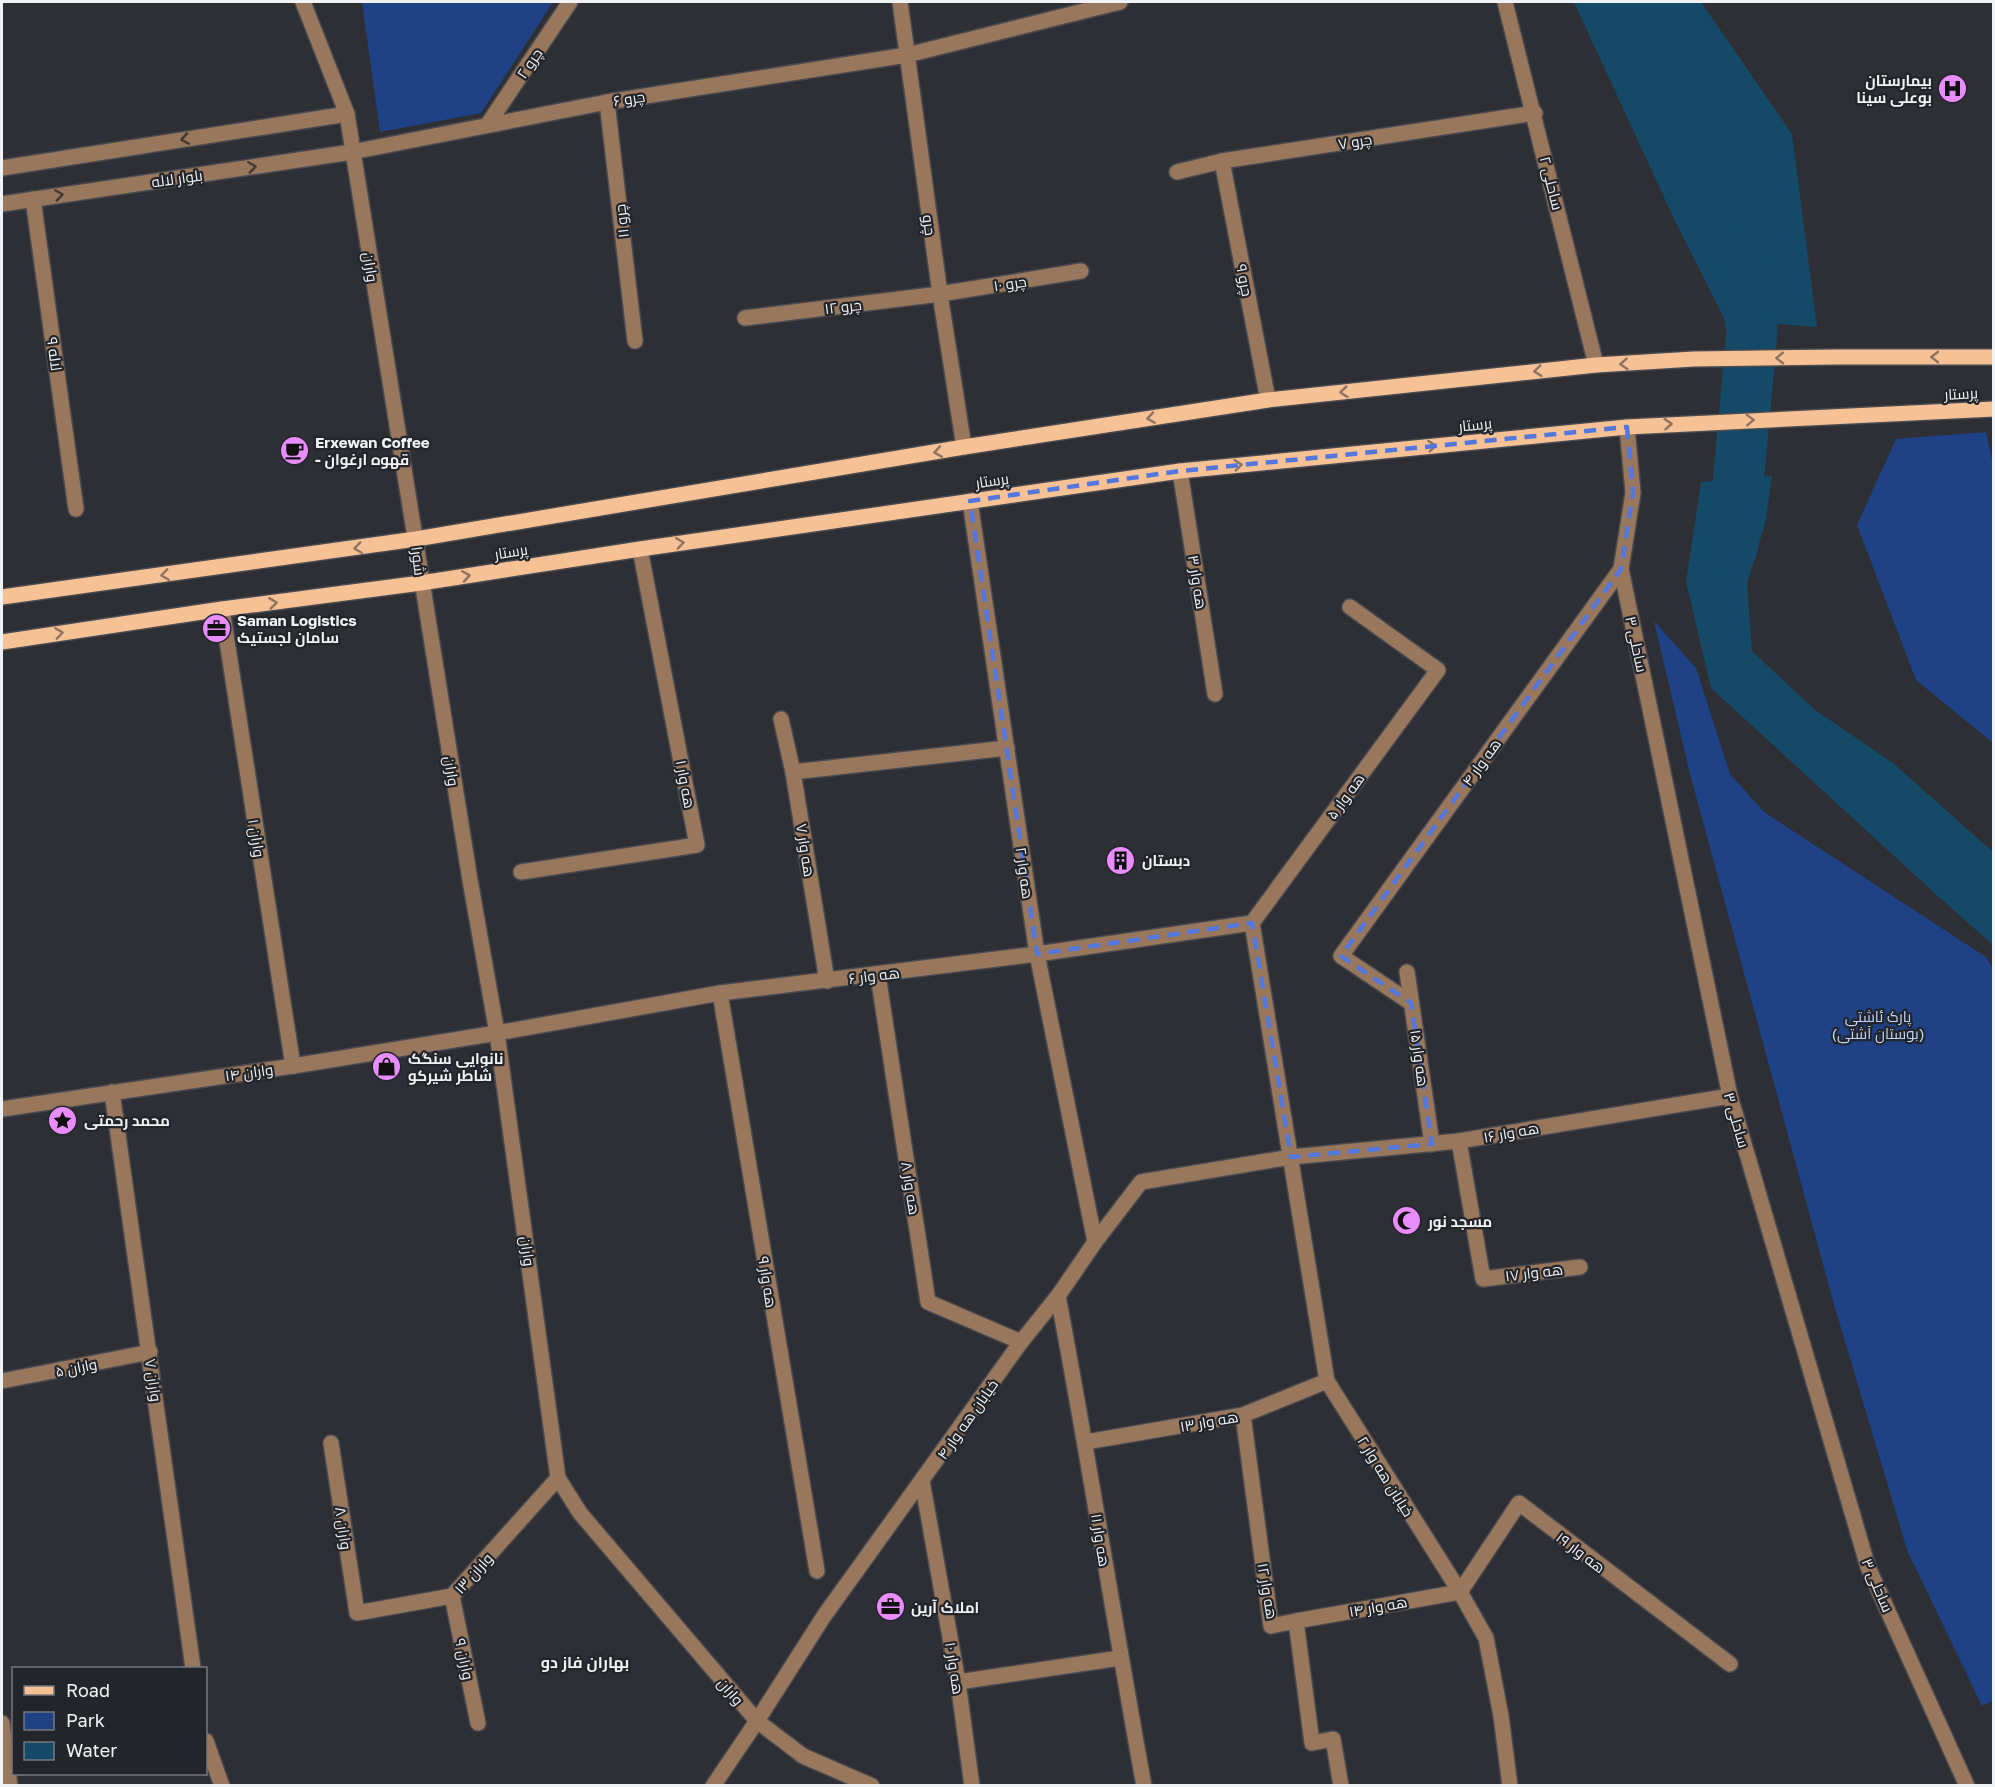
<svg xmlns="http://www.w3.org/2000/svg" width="1995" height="1787" font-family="'Golos Text',Cairo,sans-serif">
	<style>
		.green { fill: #1e4285 }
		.water { fill: #144a68 }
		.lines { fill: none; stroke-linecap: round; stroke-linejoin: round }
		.river { stroke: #144a68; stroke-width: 51 }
		.minor-casing { stroke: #484a4f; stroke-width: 18 }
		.major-casing { stroke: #484a4f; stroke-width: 18 }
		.minor { stroke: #98775d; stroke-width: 15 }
		.major { stroke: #f7c196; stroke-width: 15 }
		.oneway { stroke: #403a37 }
		.oneway2 { stroke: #8d7360 }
		.marked { fill: none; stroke: #5277df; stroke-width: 4.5; stroke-dasharray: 12 8; stroke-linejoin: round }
		.labels { text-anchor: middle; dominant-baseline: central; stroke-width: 4.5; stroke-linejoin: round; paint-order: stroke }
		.street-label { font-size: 15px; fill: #f0f2f5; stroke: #23252a }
		.poi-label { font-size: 15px; font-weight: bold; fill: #f0f2f5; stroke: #23252a; text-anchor: start }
		.park-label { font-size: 15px; fill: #bed5fd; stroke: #23252a }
		.neighbourhood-label { font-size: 16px; font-weight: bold; fill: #f0f2f5; stroke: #23252a }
	</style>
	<rect width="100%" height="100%" fill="#2d2f34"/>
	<!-- green -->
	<g class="green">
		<polygon points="362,2 553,2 481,113 380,132"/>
		<polygon points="1986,432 1994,469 1993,743 1916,680 1857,525 1896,439"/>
		<polygon points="1654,621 1696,668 1730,774 1764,812 1986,957 1993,969 1994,1700 1982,1706 1907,1550 1833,1301 1690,774"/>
	</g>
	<!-- water -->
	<g class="water">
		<polygon points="1574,2 1701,2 1792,134 1817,327 1725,320 1675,221"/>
		<polygon points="1772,476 1766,520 1747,584 1752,651 1815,710 1893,763 1993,852 1993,945 1940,898 1711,688 1686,582 1701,482"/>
	</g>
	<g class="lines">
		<!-- river -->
		<polyline class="river" points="1732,549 1752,332 1740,252"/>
		<defs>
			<g id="minor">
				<polyline points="303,2 347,114 470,880 497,1033 558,1478 580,1513 757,1721 803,1756 872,1786"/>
				<polyline points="900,2 940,294 964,447"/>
				<polyline points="1505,2 1596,365"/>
				<polyline points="607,102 635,341"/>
				<polyline points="488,124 570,2"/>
				<polyline points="1222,161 1268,400"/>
				<polyline points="2,168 347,114"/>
				<polyline points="1177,172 1222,161 1535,113"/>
				<polyline points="33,199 76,509"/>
				<polyline points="2,204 352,152 607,102 907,55 1120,2"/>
				<polyline points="745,318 940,294 1081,271"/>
				<polyline points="1627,427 1633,493 1621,569 1730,1096 1868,1567 1967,1786"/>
				<polyline points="1180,471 1215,694"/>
				<polyline points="970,501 1037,954 1095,1242"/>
				<polyline points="222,609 293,1066"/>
				<polyline points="781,719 793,772 827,981"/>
				<polyline points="793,772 1007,748"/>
				<polyline points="521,872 697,845 640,549"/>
				<polyline points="1252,923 1327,1381 1460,1592 1486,1638 1501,1716 1510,1786"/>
				<polyline points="1252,923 1438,670 1350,607"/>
				<polyline points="1407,972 1432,1144"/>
				<polyline points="878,975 928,1302 1021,1342"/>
				<polyline points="720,993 817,1571"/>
				<polyline points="1411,1003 1341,956 1621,569"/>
				<polyline points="112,1092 193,1668"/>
				<polyline points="2,1109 293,1066 497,1033 720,993 1037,954 1252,923"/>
				<polyline points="1459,1141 1483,1279 1580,1267"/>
				<path d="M1058 1296C1089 1459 1114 1622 1144 1786"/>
				<polyline points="2,1381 150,1352"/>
				<polyline points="1243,1415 1271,1626 1296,1621 1312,1743 1333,1739 1341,1786"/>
				<polyline points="1086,1442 1243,1415 1327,1381"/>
				<polyline points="331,1443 357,1613 452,1596 558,1478"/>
				<polyline points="922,1481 958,1682 972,1786"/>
				<polyline points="452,1596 478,1723"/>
				<polyline points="1296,1621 1460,1592 1519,1503 1730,1664"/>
				<polyline points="958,1682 1120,1658"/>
				<polyline points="2,1723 10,1786"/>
				<polyline points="206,1741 222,1786"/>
				<polyline points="713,1786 757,1721 824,1616 1021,1342 1058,1296 1095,1242 1141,1182 1291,1157 1459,1141 1730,1096"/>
			</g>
			<g id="major">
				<polyline points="2,597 416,539 964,447 1268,400 1596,365 1694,359 1838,357 1994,357"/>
				<polyline points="2,642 222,609 421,583 640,549 1180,471 1627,427 1994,409"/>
			</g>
		</defs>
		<!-- minor casing -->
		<use href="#minor" class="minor-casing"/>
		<!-- major casing -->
		<use href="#major" class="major-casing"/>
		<!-- minor -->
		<use href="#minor" class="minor"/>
		<!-- major -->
		<use href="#major" class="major"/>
	</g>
	<!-- one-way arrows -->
	<defs><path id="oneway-chevron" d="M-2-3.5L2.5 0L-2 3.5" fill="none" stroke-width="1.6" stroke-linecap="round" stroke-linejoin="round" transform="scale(1.5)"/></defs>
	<g class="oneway">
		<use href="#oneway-chevron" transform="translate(185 139) rotate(171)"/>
		<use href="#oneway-chevron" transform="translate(252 167) rotate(-8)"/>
		<use href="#oneway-chevron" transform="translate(59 195) rotate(-8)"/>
	</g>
	<g class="oneway2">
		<use href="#oneway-chevron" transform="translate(1935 357) rotate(-180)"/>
		<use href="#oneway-chevron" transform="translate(1780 358) rotate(179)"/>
		<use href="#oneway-chevron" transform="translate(1624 364) rotate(176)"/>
		<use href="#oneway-chevron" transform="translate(1538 371) rotate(174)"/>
		<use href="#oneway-chevron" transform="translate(1344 392) rotate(174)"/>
		<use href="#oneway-chevron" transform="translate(1151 418) rotate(171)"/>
		<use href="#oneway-chevron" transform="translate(1750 420) rotate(-2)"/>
		<use href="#oneway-chevron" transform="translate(1668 424) rotate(-4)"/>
		<use href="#oneway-chevron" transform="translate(1432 446) rotate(-6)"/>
		<use href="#oneway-chevron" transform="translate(938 452) rotate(170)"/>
		<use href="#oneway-chevron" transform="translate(1238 465) rotate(-6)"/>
		<use href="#oneway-chevron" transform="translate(680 543) rotate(-8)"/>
		<use href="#oneway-chevron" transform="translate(358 548) rotate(172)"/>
		<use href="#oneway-chevron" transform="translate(165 575) rotate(172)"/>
		<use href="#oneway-chevron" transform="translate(466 576) rotate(-9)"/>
		<use href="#oneway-chevron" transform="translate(273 603) rotate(-7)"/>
		<use href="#oneway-chevron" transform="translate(59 633) rotate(-8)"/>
	</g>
	<!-- marked area -->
	<path class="marked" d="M1627 427 1633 493 1621 569 1341 956 1411 1003 1432 1144 1291 1157 1252 923 1037 954 970 501 1180 471Z"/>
	<!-- icons -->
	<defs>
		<symbol id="hospital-disc" viewBox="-11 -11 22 22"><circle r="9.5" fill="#e98dfe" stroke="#23252a"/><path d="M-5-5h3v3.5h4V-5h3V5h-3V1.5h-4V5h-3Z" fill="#111"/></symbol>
		<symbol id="cafe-disc" viewBox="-11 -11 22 22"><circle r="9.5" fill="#e98dfe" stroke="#23252a"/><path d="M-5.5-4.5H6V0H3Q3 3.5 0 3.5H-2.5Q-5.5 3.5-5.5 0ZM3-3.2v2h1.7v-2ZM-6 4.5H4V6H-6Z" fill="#111"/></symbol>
		<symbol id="office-disc" viewBox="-11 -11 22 22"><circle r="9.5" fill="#e98dfe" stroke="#23252a"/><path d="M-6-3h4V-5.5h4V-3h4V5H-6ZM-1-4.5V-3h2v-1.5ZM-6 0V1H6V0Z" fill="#111"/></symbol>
		<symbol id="building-disc" viewBox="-11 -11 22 22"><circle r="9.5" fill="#e98dfe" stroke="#23252a"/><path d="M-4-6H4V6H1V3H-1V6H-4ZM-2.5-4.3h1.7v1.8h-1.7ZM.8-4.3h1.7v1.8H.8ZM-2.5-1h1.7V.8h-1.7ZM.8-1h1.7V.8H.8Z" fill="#111"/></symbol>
		<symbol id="shop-disc" viewBox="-11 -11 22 22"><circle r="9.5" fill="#e98dfe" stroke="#23252a"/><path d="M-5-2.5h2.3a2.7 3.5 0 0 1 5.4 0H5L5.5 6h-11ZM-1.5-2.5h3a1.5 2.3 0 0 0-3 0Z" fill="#111"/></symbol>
		<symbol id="sight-disc" viewBox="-11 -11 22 22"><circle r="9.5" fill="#e98dfe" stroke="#23252a"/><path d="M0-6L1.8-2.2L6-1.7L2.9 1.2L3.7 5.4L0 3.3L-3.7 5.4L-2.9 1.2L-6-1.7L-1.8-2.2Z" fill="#111"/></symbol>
		<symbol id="mosque-disc" viewBox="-11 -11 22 22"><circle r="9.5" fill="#e98dfe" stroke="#23252a"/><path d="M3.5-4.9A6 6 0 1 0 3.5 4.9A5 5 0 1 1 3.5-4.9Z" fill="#111"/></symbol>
	</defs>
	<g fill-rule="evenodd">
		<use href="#hospital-disc" x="1936" y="72" width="33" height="33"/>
		<use href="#cafe-disc" x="278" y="434" width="33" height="33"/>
		<use href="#office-disc" x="200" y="612" width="33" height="33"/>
		<use href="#building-disc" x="1104" y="844" width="33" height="33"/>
		<use href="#shop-disc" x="370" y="1050" width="33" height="33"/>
		<use href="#sight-disc" x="46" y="1104" width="33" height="33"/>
		<use href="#mosque-disc" x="1390" y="1204" width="33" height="33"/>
		<use href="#office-disc" x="874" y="1590" width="33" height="33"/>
	</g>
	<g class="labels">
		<!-- street labels -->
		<g class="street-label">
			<text transform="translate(529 63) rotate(-56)">چرو ۲</text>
			<text transform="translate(629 98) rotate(-9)">چرو ۶</text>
			<text transform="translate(1355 141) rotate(-9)">چرو ۷</text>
			<text transform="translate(177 178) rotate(-8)">بلوار لاله</text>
			<text transform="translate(1552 183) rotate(76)">ساحلی ۲</text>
			<text transform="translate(621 221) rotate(-97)">چرو ۱۱</text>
			<text transform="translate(930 225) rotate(82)">چرو</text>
			<text transform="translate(371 267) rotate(81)">واران</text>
			<text transform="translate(1245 280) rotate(79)">چرو ۹</text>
			<text transform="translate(1010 283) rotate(-9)">چرو ۱۰</text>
			<text transform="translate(843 306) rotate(-7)">چرو ۱۲</text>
			<text transform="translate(55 354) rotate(82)">لاله ۹</text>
			<text transform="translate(1961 393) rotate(-3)">پرستار</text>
			<text transform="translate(1475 424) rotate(-6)">پرستار</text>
			<text transform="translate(992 480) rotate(-8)">پرستار</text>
			<text transform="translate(511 551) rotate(-9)">پرستار</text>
			<text transform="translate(419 561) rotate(83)">شورا</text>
			<text transform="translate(1198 582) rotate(81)">هه وار ۳</text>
			<text transform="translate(1637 644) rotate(78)">ساحلی ۳</text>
			<text transform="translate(1481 762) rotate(-54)">هه وار ۴</text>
			<text transform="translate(452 771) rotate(81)">واران</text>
			<text transform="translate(686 784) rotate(79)">هه وار ۱</text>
			<text transform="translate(1345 796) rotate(-54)">هه وار ۵</text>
			<text transform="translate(257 838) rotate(81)">واران ۱</text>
			<text transform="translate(806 850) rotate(81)">هه وار ۷</text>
			<text transform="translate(1025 873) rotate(82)">هه وار ۲</text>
			<text transform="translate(874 975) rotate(-7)">هه وار ۶</text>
			<text transform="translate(1420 1058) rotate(82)">هه وار ۱۵</text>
			<text transform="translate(249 1072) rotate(-8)">واران ۱۴</text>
			<text transform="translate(1737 1120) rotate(74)">ساحلی ۳</text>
			<text transform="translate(1511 1132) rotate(-10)">هه وار ۱۶</text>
			<text transform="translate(911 1188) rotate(81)">هه وار ۸</text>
			<text transform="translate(528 1251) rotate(82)">واران</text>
			<text transform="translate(1534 1272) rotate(-7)">هه وار ۱۷</text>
			<text transform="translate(768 1282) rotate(81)">هه وار ۹</text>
			<text transform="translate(76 1367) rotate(-11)">واران ۵</text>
			<text transform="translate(154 1380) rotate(82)">واران ۷</text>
			<text transform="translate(967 1419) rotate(-55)">خیابان هه وار ۴</text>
			<text transform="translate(1209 1421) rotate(-10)">هه وار ۱۳</text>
			<text transform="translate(1386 1476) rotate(58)">خیابان هه وار ۲</text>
			<text transform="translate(344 1528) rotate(82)">واران ۸</text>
			<text transform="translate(1101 1540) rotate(81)">هه وار ۱۱</text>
			<text transform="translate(1581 1552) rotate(37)">هه وار ۱۹</text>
			<text transform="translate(473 1573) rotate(-48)">واران ۱۳</text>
			<text transform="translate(1878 1585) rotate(67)">ساحلی ۳</text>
			<text transform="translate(1268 1591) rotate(80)">هه وار ۱۲</text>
			<text transform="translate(1378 1606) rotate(-10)">هه وار ۱۴</text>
			<text transform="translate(465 1659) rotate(78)">واران ۹</text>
			<text transform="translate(955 1668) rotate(81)">هه وار ۱۰</text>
			<text transform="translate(731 1691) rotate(49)">واران</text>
		</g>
		<!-- poi labels -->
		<g class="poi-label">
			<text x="1932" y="80" text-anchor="end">بیمارستان<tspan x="1932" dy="17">بوعلی سینا</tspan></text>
			<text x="315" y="442">Erxewan Coffee<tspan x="315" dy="17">- قهوه ارغوان</tspan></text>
			<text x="237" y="620">Saman Logistics<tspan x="237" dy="17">سامان لجستیک</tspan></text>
			<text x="1142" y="860">دبستان</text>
			<text x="408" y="1058">نانوایی سنگک<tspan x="408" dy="17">شاطر شیرکو</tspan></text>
			<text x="84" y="1120">محمد رحمتی</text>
			<text x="1428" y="1221">مسجد نور</text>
			<text x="911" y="1607">املاک آرین</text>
		</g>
		<!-- park labels -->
		<g class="park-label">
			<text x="1878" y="1016">پارک ئاشتی<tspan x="1878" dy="17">(بوستان آشتی)</tspan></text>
		</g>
		<!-- neighbourhood labels -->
		<g class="neighbourhood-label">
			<text x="585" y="1662">بهاران فاز دو</text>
		</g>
	</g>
	<!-- border -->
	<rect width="1995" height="1787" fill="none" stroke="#f0f2f5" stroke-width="6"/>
	<!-- legend -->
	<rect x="12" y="1667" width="195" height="108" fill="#23252a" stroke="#75777b" stroke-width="1.5"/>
	<rect x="24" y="1686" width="30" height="9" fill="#f7c196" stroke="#75777b" stroke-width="1.5"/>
	<text x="66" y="1697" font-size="18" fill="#f0f2f5">Road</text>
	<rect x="24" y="1712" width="30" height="18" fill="#1e4285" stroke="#75777b" stroke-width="1.5"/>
	<text x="66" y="1727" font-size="18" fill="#f0f2f5">Park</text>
	<rect x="24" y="1742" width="30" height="18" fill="#144a68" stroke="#75777b" stroke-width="1.5"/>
	<text x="66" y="1757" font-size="18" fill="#f0f2f5">Water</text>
</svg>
